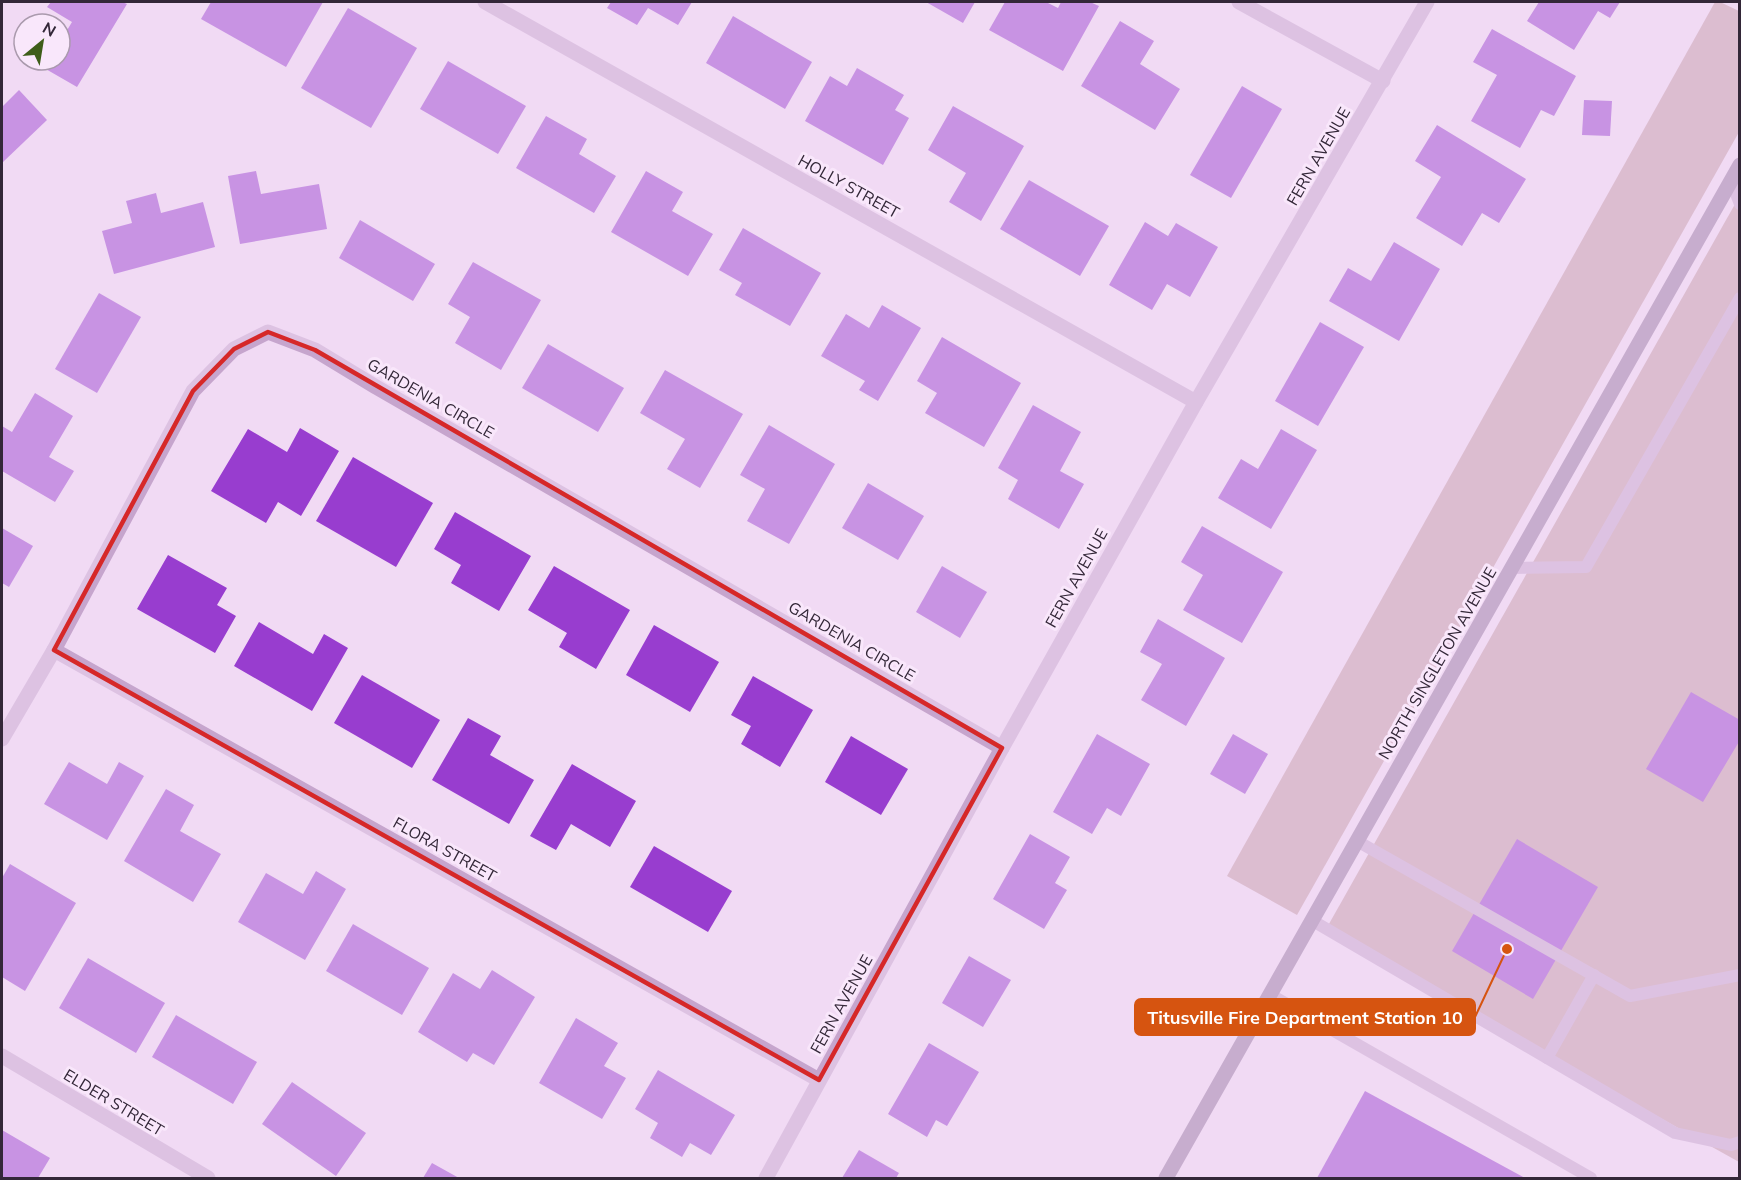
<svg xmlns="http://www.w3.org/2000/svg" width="1741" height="1180" font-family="Mulish,sans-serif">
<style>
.green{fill:#c499a5}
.building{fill:#983dcf}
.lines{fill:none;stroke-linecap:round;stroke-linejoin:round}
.lane{stroke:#c6a5cd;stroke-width:12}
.street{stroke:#c6a5cd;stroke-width:15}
.secondary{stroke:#9677a0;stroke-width:15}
.marked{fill:none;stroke:#d62828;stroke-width:4.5;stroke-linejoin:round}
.labels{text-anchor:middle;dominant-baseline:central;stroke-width:6;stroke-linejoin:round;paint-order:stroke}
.street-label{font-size:16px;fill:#332738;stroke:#f9e7fb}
.leader{fill:none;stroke:#d65410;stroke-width:2}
.callout-dot{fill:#d65410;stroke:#f9e7fb;stroke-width:2}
.callout{fill:#d65410;stroke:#d65410;stroke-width:2}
.callout-label{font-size:18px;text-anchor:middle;font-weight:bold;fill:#fff}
</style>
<rect width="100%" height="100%" fill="#f1daf4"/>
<g class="green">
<polygon points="1715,2 1720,2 1739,11 1739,132 1297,915 1227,876"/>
<polygon points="1739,197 1739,1162 1325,931"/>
</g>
<g class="building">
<polygon points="51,2 122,2 127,4 77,87 44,68 49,60 60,60 60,42 72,22 47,7"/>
<polygon points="211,2 323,2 286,67 201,19"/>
<polygon points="611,2 692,2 678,25 648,8 637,25 607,8"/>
<polygon points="926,2 975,2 963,23"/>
<polygon points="1005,2 1046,2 1058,8 1061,2 1090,2 1099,6 1063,71 989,30"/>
<polygon points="1539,2 1620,2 1610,18 1598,11 1574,50 1527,21"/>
<polygon points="348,8 417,48 371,128 301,88"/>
<polygon points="733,16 812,62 785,109 706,63"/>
<polygon points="1120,21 1154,41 1140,64 1180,89 1155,130 1081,86"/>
<polygon points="1492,29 1576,76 1554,116 1541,110 1520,148 1471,121 1497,75 1473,62"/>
<polygon points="448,61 526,106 498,154 420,109"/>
<polygon points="857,68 904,95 895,110 909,118 883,165 805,121 830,76 847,86"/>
<polygon points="1242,86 1282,109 1231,198 1190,175"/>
<polygon points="19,90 47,120 2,163 2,107"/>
<polygon points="1584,100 1612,101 1610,136 1582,135"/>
<polygon points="953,106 1024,146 981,221 949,202 966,173 928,150"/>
<polygon points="546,116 587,139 579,154 616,176 594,213 516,168"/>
<polygon points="1437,125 1526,179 1499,223 1482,213 1462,246 1416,218 1441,177 1415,161"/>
<polygon points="256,171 261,194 319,184 327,229 240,244 228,176"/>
<polygon points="646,171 683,192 672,211 713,234 688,276 611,232"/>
<polygon points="1029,180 1109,226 1080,276 1000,229"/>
<polygon points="156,193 161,213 203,202 215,247 114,274 102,231 132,223 126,201"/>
<polygon points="360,220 435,264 413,301 339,258"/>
<polygon points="1145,222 1168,236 1176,223 1218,247 1190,297 1167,284 1152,310 1109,285"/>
<polygon points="743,228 821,273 790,326 735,295 742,283 719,270"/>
<polygon points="1394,242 1440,269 1399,341 1329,301 1348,268 1371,281"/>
<polygon points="473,262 541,300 501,370 455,343 470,317 448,304"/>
<polygon points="99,293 141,317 97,393 55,369"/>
<polygon points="882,305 921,328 878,401 859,390 865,381 821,356 846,314 869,328"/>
<polygon points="1320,322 1364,347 1318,426 1275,401"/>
<polygon points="942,337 1021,383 984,447 925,413 937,393 917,381"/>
<polygon points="548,344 624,388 598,432 522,388"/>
<polygon points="665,370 743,414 700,488 667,469 685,439 640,413"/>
<polygon points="35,393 73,416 49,457 74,471 55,502 2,471 2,426 12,432"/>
<polygon points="1033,405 1081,432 1060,471 1084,484 1059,529 1008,499 1018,480 998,468"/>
<polygon points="769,425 835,464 789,544 747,521 765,489 740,475"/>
<polygon points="300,428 339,451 301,516 278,502 266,523 211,491 248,429 287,452"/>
<polygon points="1281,429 1317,450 1271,529 1218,498 1241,459 1258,469"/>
<polygon points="353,457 433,503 396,567 316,521"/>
<polygon points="868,483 924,516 898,560 842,528"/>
<polygon points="455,512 531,556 499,611 451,583 461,565 434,549"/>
<polygon points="1202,526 1283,572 1242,643 1183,610 1203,575 1181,562"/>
<polygon points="2,528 33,546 9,587 2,583"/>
<polygon points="168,555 227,588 217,605 236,616 215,653 137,609"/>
<polygon points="554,566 630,610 596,669 559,647 567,633 528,610"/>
<polygon points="942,566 987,592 960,638 916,612"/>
<polygon points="1158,619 1225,658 1186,726 1141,700 1162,664 1140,652"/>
<polygon points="259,622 313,654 324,634 348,648 312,711 234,666"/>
<polygon points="654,625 719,662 690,712 626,675"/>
<polygon points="362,675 440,720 412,768 334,723"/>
<polygon points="753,676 813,710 780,767 741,744 751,726 731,715"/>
<polygon points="1691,692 1740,720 1740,740 1703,802 1646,769"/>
<polygon points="468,718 501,736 490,755 534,780 509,824 432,780"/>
<polygon points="1097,734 1150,764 1121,816 1107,808 1092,834 1053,812"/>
<polygon points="1233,734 1268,754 1245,794 1210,774"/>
<polygon points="851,736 908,769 881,815 825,782"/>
<polygon points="69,762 107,784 119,762 144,776 107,840 44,804"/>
<polygon points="572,764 636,801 610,847 571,824 556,850 530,836"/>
<polygon points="166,789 194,805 180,831 221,854 193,902 124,861"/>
<polygon points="1030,834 1070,857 1055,883 1067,890 1044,929 993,899"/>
<polygon points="1517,839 1598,887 1533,999 1452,951"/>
<polygon points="654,846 732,891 708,932 630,887"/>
<polygon points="10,864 76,903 25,991 2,977 2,878"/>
<polygon points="316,871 346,889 305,960 238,922 266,873 303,894"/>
<polygon points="353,924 429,968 402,1015 326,971"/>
<polygon points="969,956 1011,980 983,1027 942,1003"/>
<polygon points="88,958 165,1003 136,1053 59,1008"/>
<polygon points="492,970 535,997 494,1065 473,1053 467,1062 418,1032 453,973 480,989"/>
<polygon points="176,1015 257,1062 233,1104 152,1057"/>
<polygon points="576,1018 618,1043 604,1066 626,1078 602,1119 539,1083"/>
<polygon points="929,1043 979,1072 947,1126 936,1120 927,1137 888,1114"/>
<polygon points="658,1070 735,1115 711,1155 690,1143 682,1157 650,1138 658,1123 635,1109"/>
<polygon points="292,1082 366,1133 336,1176 262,1124"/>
<polygon points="1365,1091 1525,1178 1317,1178"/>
<polygon points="2,1130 50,1158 38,1178 2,1178"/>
<polygon points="859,1150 899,1173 896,1178 842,1178"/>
<polygon points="432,1163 459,1178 423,1178"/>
</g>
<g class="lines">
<g class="lane">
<polyline points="1731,181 1740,204"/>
<polyline points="1512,568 1586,567 1740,298"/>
<polyline points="1357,841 1630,996 1740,975"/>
<polyline points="1313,921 1675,1133 1731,1145 1740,1142"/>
<polyline points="1271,995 1591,1178"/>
<polyline points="1547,1058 1594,975"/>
</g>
<g class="street">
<polyline points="485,2 1196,402"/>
<polyline points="1239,2 1383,81"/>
<polyline points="54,650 819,1080"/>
<polyline points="2,739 54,650 193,391 234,349 268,332 315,350 376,387 1002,748"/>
<polyline points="2,1056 208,1178"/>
<polyline points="766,1178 1002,748 1196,402 1427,2"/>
</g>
<polyline class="secondary" points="1166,1178 1740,165"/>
</g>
<path d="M0 0H1741V1180H0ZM268,332L315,350L1002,748L819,1080L54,650L193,391L234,349Z" fill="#f1daf4" fill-opacity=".55" fill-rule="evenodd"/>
<path class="marked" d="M268,332L315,350L1002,748L819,1080L54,650L193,391L234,349Z"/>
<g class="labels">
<g class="street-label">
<text transform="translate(1318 156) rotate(-60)">FERN AVENUE</text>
<text transform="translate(849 186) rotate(29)">HOLLY STREET</text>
<text transform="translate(431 398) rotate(30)">GARDENIA CIRCLE</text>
<text transform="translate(1076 578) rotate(-61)">FERN AVENUE</text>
<text transform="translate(852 641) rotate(30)">GARDENIA CIRCLE</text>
<text transform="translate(1437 663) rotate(-60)">NORTH SINGLETON AVENUE</text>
<text transform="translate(445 849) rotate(29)">FLORA STREET</text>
<text transform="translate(841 1004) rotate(-61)">FERN AVENUE</text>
<text transform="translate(114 1102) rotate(31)">ELDER STREET</text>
</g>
</g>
<path class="leader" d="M1507 949L1475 1017"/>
<circle class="callout-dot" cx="1507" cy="949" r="6"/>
<rect class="callout" x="1135" y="999" width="340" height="36" rx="6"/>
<g class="callout-label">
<text x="1305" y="1024">Titusville Fire Department Station 10</text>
</g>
<rect width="1741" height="1180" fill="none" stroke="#332738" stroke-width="6"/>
<g transform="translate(42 42) rotate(30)"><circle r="28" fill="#f9e7fb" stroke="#aa9aad" stroke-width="1.5"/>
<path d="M0-4.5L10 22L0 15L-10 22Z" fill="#3e5d19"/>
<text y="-9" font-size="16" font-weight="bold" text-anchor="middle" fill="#332738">N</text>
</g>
</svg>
